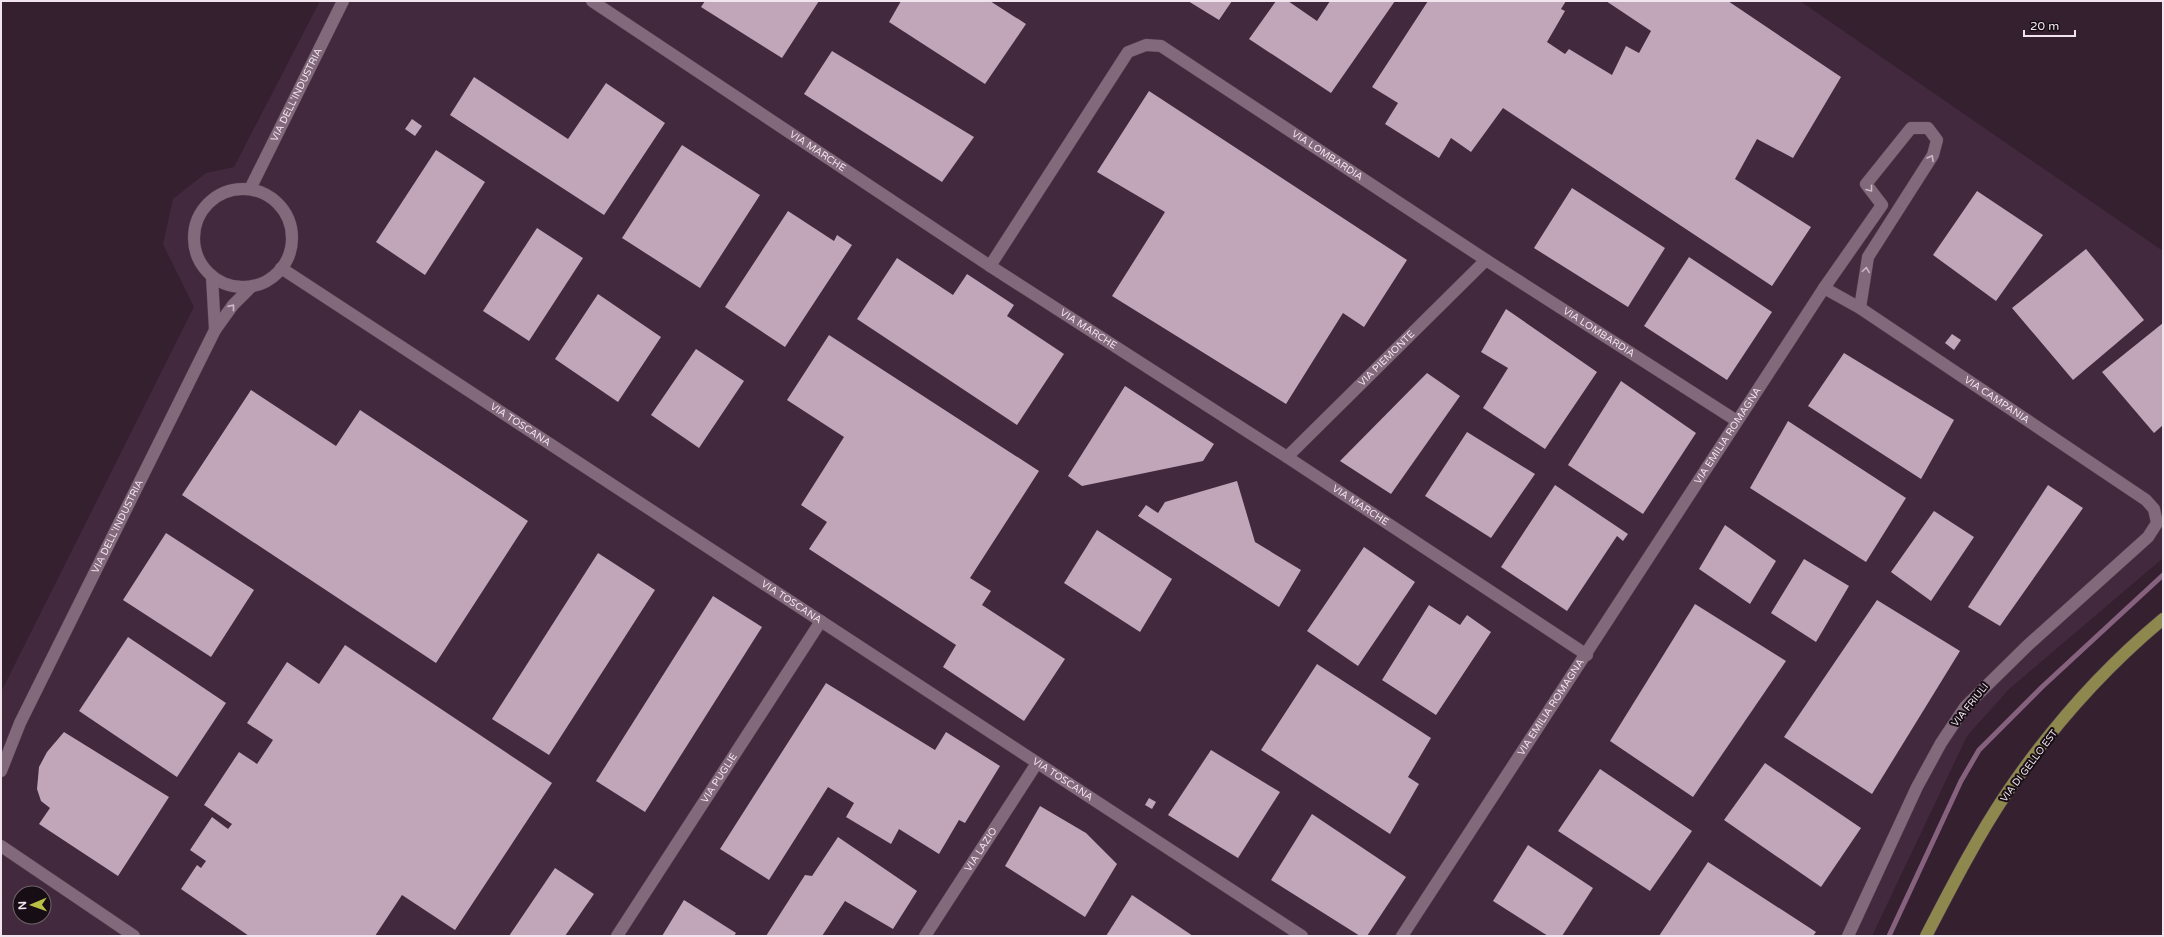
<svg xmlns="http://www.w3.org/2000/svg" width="2164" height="937" font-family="'Varela Round',sans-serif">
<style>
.built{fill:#43293d;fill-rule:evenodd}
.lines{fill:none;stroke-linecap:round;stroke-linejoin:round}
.stream{stroke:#87627f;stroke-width:5}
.building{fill:#c1a6ba}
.minor-casing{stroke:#4f3e4b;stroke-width:13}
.major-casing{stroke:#4f3e4b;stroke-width:13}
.minor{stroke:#82697c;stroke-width:12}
.major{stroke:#8f884e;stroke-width:12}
.oneway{stroke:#cbb9c6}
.labels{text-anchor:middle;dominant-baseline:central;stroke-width:4;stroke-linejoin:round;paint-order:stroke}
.street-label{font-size:10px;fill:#f2e4ee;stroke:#170e15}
</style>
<rect width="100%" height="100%" fill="#352030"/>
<path class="built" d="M320,1H1800L2163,251V558L2008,690L1967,736L1872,936H1V692L194,307L163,244L173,199L206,173L234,167ZM20,893H44V917H20Z"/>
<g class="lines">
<polyline class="stream" points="1889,936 1961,781 1979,750 2042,687 2163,575"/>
</g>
<g class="building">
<polygon points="705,1 819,1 782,58 701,7"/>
<polygon points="901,1 990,1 1026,24 985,84 889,22"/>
<polygon points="1188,1 1232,1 1219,20"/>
<polygon points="1276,1 1288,1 1317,21 1330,1 1395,1 1331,93 1249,39"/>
<polygon points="1428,1 1566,1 1561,9 1565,11 1547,42 1565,54 1569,49 1612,75 1626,46 1639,53 1651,31 1606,1 1728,1 1841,77 1793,158 1757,139 1735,179 1811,227 1772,286 1503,108 1471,152 1451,138 1439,158 1385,124 1398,103 1372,87"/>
<polygon points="832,51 974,137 942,182 804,94"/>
<polygon points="474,77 568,139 606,83 665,123 604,215 450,115"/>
<polygon points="1149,91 1407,260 1364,327 1343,313 1286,404 1112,296 1165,212 1097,172"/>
<polygon points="412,119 422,126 415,136 405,129"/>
<polygon points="682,145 760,195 700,288 622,238"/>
<polygon points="436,150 485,182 425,275 376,242"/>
<polygon points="1572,188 1665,248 1628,307 1534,248"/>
<polygon points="1977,191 2043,235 1996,301 1933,255"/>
<polygon points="788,211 834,241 837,235 852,245 785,347 725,307"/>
<polygon points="537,228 583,258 529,341 483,311"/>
<polygon points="2086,249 2144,320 2073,380 2012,308"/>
<polygon points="1689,257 1772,312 1727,380 1644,326"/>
<polygon points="897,258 953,295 967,274 1014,305 1007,316 1064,354 1017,425 857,319"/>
<polygon points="598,294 661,337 618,402 555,359"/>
<polygon points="1506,309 1597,372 1545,449 1483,408 1508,368 1481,352"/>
<polygon points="2163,323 2163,425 2154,433 2102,372"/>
<polygon points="1952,334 1961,340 1954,350 1945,343"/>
<polygon points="829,335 1039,471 970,578 991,591 982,605 1065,659 1024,721 943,667 956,645 809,549 827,522 801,505 844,437 787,400"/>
<polygon points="696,349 744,381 699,448 651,415"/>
<polygon points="1844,353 1954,420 1921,479 1808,406"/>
<polygon points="1427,373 1460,396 1391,494 1340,461"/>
<polygon points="1621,381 1696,433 1643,514 1568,465"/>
<polygon points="1125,386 1214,444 1203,461 1082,486 1068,476"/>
<polygon points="251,390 336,446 360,410 528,521 436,663 182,495"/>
<polygon points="1788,421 1906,498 1866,562 1750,488"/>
<polygon points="1467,432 1535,474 1491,538 1425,496"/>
<polygon points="1237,481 1255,542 1301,570 1279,607 1138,516 1146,505 1158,513 1165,502"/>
<polygon points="1555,485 1628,534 1623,541 1617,536 1567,611 1501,567"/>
<polygon points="2048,485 2083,508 2000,626 1968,607"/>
<polygon points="1934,511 1974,537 1931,601 1891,572"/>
<polygon points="1725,525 1776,561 1750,604 1699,569"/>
<polygon points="1097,530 1172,579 1140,632 1064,583"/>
<polygon points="166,533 254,590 211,657 123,600"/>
<polygon points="1364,547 1415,582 1358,666 1307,631"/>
<polygon points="598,553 655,590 549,755 492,719"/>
<polygon points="1804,559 1849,586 1816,642 1771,613"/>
<polygon points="713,596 762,627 645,812 596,781"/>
<polygon points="1877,600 1960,651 1872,794 1784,737"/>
<polygon points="1695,604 1786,661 1693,797 1610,741"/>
<polygon points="1429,605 1460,625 1467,615 1491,632 1436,715 1382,680"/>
<polygon points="128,637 226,703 177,777 79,711"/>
<polygon points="345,645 552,783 455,930 402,895 375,936 249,936 181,889 197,865 201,868 206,861 190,850 212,817 228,829 232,824 204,805 239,752 257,764 273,740 247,723 287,662 319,684"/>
<polygon points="1317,664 1431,738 1408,777 1419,784 1390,834 1261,750"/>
<polygon points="826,683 935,750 946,732 1000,766 965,823 959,820 939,854 899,829 891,844 846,817 854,803 828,787 769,880 720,849"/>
<polygon points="64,732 169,797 118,876 39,824 50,808 41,801 37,789 39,767 47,752"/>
<polygon points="1211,750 1280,792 1238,858 1168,815"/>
<polygon points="1765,763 1861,828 1821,887 1724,820"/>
<polygon points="1600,769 1692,831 1650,891 1558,831"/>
<polygon points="1149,798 1156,802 1152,809 1145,805"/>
<polygon points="1040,806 1086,833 1117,864 1085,917 1005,866"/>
<polygon points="1312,814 1406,877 1367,936 1360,936 1271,880"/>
<polygon points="838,837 917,891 893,929 845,901 822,936 766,936 805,875 812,876"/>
<polygon points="1528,845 1593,888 1562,936 1548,936 1493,901"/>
<polygon points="1708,862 1816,932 1813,936 1659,936"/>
<polygon points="555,868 594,894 565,936 509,936"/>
<polygon points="1132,895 1193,936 1106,936"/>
<polygon points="684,900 736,933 734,936 662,936"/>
</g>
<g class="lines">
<defs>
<g id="minor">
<path id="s1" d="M592,1L990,266L1287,457L1587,655"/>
<circle cx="243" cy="238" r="49"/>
<path id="s2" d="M250,189L343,1"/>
<path id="s3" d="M990,266L1128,52L1146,45L1161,46L1486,260L1737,421"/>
<path id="s4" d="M281,268L1302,936"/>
<polyline points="212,277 215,330"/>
<path id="s5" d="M1824,288L1860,308L2146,500L2154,509L2157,523L2148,537L2027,646L1965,707L1941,743L1917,787L1848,936"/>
<path id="s6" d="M1287,457L1486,260"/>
<path id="s7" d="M1,771L20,723L215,330L233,305L252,286"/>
<polyline points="1,846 134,936"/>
<path id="s8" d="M617,936L821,621"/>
<path id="s9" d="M925,936L1037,763"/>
<path id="s10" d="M1402,936L1824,288L1882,205L1866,184L1911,128H1928L1937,140L1933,155L1868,257L1860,308"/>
</g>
<path id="major" d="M1926,936C1951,888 1976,839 2006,794C2050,729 2103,669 2163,619"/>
</defs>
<use href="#minor" class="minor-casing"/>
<use href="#major" class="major-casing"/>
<use href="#minor" class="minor"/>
<use href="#major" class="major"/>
</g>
<defs><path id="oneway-chevron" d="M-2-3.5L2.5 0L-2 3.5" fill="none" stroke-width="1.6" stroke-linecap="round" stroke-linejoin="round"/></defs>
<g class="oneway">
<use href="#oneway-chevron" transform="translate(1931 158) rotate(-60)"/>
<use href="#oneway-chevron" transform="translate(1870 189) rotate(52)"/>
<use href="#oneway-chevron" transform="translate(1866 270) rotate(-82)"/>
<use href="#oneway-chevron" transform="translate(232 307) rotate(-51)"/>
</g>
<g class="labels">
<g class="street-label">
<text stroke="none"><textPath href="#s2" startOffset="105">VIA DELL'INDUSTRIA</textPath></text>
<text stroke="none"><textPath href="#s1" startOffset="271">VIA MARCHE</textPath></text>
<text stroke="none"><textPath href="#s3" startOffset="488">VIA LOMBARDIA</textPath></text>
<text stroke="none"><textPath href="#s1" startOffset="595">VIA MARCHE</textPath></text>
<text stroke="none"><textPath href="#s3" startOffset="812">VIA LOMBARDIA</textPath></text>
<text stroke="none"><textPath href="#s6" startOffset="140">VIA PIEMONTE</textPath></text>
<text stroke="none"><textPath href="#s5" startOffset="206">VIA CAMPANIA</textPath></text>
<text stroke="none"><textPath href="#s4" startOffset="286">VIA TOSCANA</textPath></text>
<text stroke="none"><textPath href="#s10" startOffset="597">VIA EMILIA ROMAGNA</textPath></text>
<text stroke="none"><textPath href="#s1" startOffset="919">VIA MARCHE</textPath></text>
<text stroke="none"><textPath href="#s7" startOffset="271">VIA DELL'INDUSTRIA</textPath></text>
<text stroke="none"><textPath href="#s4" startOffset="610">VIA TOSCANA</textPath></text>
<text transform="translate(1970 705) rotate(-51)">VIA FRIULI</text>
<text stroke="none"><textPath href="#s10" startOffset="273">VIA EMILIA ROMAGNA</textPath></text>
<text transform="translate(2029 766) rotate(-53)">VIA DI GELLO EST</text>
<text stroke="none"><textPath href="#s8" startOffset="188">VIA PUGLIE</textPath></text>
<text stroke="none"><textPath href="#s4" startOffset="934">VIA TOSCANA</textPath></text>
<text stroke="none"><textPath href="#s9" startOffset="103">VIA LAZIO</textPath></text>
</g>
</g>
<rect width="2164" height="937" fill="none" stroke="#f2e4ee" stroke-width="4"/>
<g transform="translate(32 905) rotate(268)"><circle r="19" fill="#170e15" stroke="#6f646c"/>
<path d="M0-3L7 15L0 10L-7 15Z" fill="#b9c046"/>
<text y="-6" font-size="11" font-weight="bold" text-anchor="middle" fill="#f2e4ee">N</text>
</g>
<path d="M2024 30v6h51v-6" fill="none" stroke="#f2e4ee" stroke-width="2"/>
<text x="2030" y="30" font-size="12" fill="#f2e4ee" stroke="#170e15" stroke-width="3" paint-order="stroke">20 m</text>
</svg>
